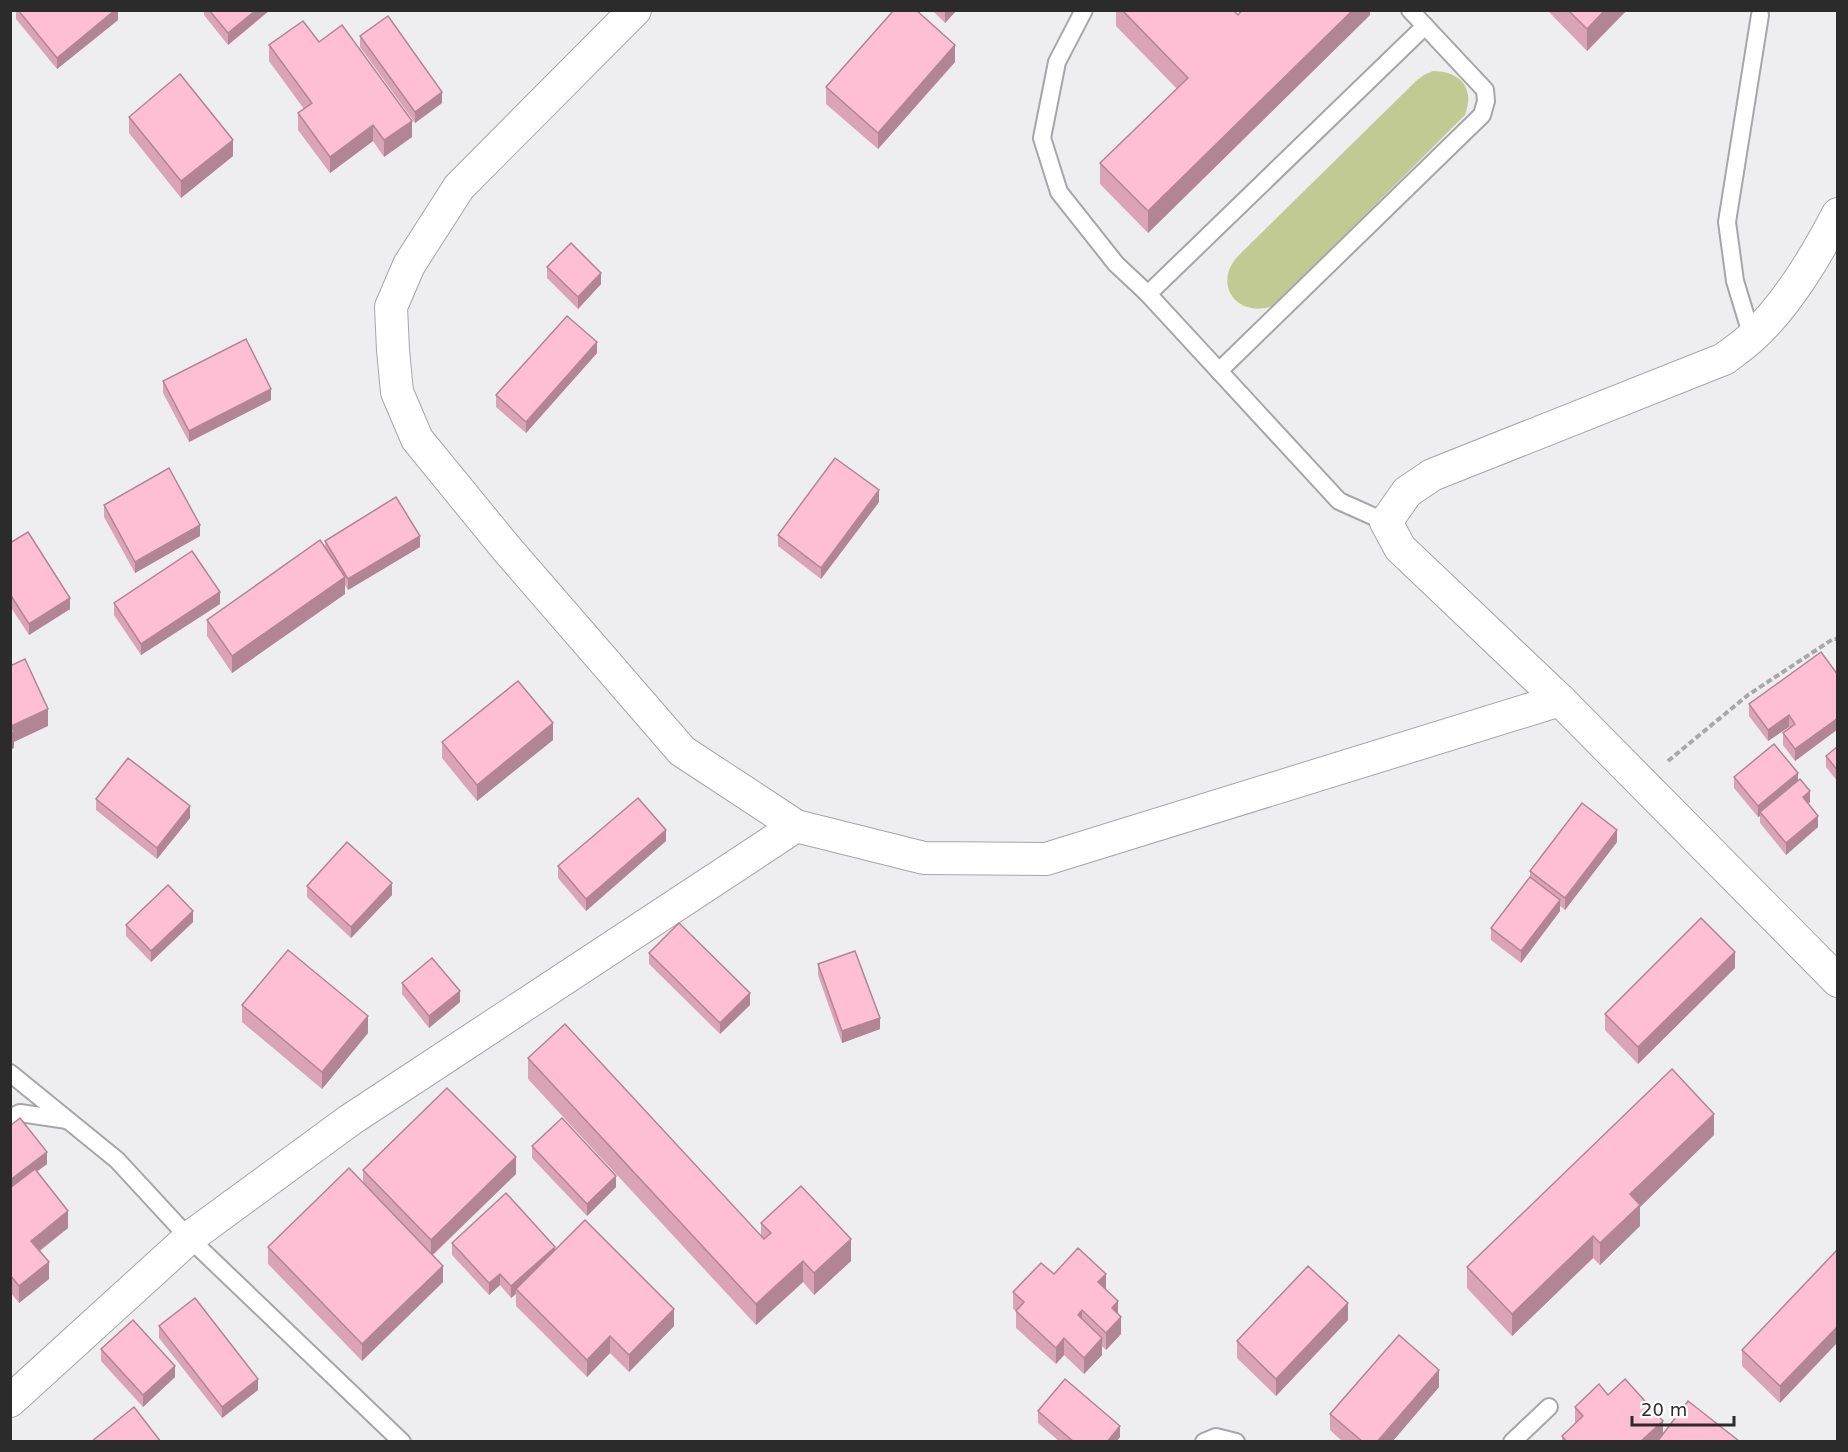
<svg xmlns="http://www.w3.org/2000/svg" width="1848" height="1452" font-family="'DejaVu Sans',sans-serif">
<style>
.green{fill:#c2ca93}
.lines{fill:none;stroke-linecap:round;stroke-linejoin:round}
.service-casing{stroke:#a6a6a9;stroke-width:20}
.minor-casing{stroke:#a6a6a9;stroke-width:34}
.path{stroke:#a8a8aa;stroke-width:4;stroke-dasharray:6 3;stroke-linecap:butt}
.service{stroke:#fff;stroke-width:16}
.minor{stroke:#fff;stroke-width:32}
.wall{fill:#daa3b6}
.shaded-wall{fill:#b28594}
.building{fill:#febed4;stroke:#b28594;stroke-width:1.5}
</style>
<rect width="100%" height="100%" fill="#eeeef1"/>
<path class="green" d="M1433,71C1461,71 1475,89 1465,115L1275,305C1239,320 1212,286 1237,257L1416,81L1424,75Z"/>
<g class="lines">
<defs>
<g id="service">
<polyline points="1084,10 1057,62 1042,138 1059,192 1116,264 1148,294 1339,501 1386,522"/>
<polyline points="1148,294 1425,26"/>
<polyline points="1752,337 1735,281 1727,222 1760,15"/>
<polyline points="1219,371 1482,115 1486,101 1485,90 1410,10"/>
<polyline points="10,1073 117,1160 189,1238 402,1442"/>
<polyline points="10,1118 20,1113 67,1120"/>
<polyline points="1204,1442 1216,1437 1236,1442"/>
<polyline points="1512,1442 1549,1407"/>
</g>
<g id="minor">
<polyline points="635,10 459,187 409,265 391,307 393,350 397,392 417,439 506,548 682,751 796,826 924,858 1046,859 1560,700"/>
<path d="M1838,214C1816,256 1788,304 1753,336C1744,345 1733,352 1724,359L1432,475L1407,492L1386,522L1400,548L1560,700L1838,981"/>
<polyline points="10,1401 189,1238 350,1120 796,826"/>
</g>
</defs>
<use href="#service" class="service-casing"/>
<use href="#minor" class="minor-casing"/>
<polyline class="path" points="1668,761 1748,695 1833,639 1838,639"/>
<use href="#service" class="service"/>
<use href="#minor" class="minor"/>
</g>
<g class="wall">
<polygon points="16,10 118,10 118,20 57,69 16,19"/>
<polygon points="204,10 270,10 228,45 204,15"/>
<polygon points="932,10 957,10 945,23"/>
<polygon points="1116,10 1233,10 1238,15 1370,10 1370,15 1148,233 1100,184 1100,163 1177,89 1116,26"/>
<polygon points="1547,10 1627,10 1587,51"/>
<polygon points="360,36 442,103 415,123 360,47"/>
<polygon points="319,42 412,137 384,157 373,141 330,173 298,130 298,113 304,109 269,61 269,45"/>
<polygon points="955,62 878,149 826,104 826,87"/>
<polygon points="129,117 233,156 181,198 129,133"/>
<polygon points="547,267 601,284 578,309 547,278"/>
<polygon points="597,353 526,433 496,407 496,395"/>
<polygon points="163,381 271,400 189,442 163,393"/>
<polygon points="879,502 821,579 778,546 778,535"/>
<polygon points="104,505 200,536 135,573 104,517"/>
<polygon points="325,541 420,547 348,590 345,585 345,594 232,673 207,636 207,620 325,548"/>
<polygon points="10,543 70,609 29,635 10,606"/>
<polygon points="114,603 220,604 141,655 114,615"/>
<polygon points="1838,675 1838,729 1795,761 1783,745 1783,733 1790,728 1789,727 1768,741 1749,716 1749,704"/>
<polygon points="553,740 477,801 442,758 442,742"/>
<polygon points="1838,746 1838,782 1826,767 1826,756"/>
<polygon points="1734,777 1798,780 1810,802 1808,804 1818,827 1786,855 1760,823 1760,816 1758,817 1734,788"/>
<polygon points="96,799 190,818 157,859 96,810"/>
<polygon points="1838,834 1838,848 1836,846 1836,835"/>
<polygon points="666,841 586,911 558,878 558,866"/>
<polygon points="1617,842 1565,910 1560,906 1560,911 1521,963 1491,940 1491,928 1530,877 1530,871"/>
<polygon points="307,886 392,895 351,938 307,897"/>
<polygon points="193,922 151,962 126,936 126,925"/>
<polygon points="649,953 750,1005 720,1034 649,964"/>
<polygon points="818,964 880,1029 842,1043 818,975"/>
<polygon points="1735,968 1638,1064 1605,1030 1605,1014"/>
<polygon points="402,983 460,1002 429,1028 402,994"/>
<polygon points="242,1005 368,1033 322,1089 242,1022"/>
<polygon points="528,1058 761,1236 761,1223 851,1261 814,1295 803,1282 756,1325 528,1079"/>
<polygon points="10,1126 47,1164 37,1171 68,1228 40,1251 49,1279 19,1303 10,1292"/>
<polygon points="1714,1135 1640,1207 1640,1226 1600,1265 1593,1258 1512,1336 1467,1288 1467,1267"/>
<polygon points="532,1146 616,1187 587,1216 532,1158"/>
<polygon points="363,1170 516,1174 433,1255 443,1282 362,1361 268,1264 268,1247 363,1183"/>
<polygon points="452,1243 555,1250 674,1326 629,1372 610,1353 587,1377 516,1306 516,1294 511,1298 500,1285 489,1295 452,1255"/>
<polygon points="1838,1249 1780,1403 1742,1366 1742,1350"/>
<polygon points="1106,1290 1118,1314 1121,1334 1106,1350 1102,1346 1102,1355 1084,1374 1064,1355 1056,1364 1016,1328 1016,1311 1013,1309 1013,1292"/>
<polygon points="1348,1320 1276,1396 1237,1358 1237,1341"/>
<polygon points="159,1326 258,1390 222,1418 159,1338"/>
<polygon points="101,1349 175,1377 143,1407 101,1361"/>
<polygon points="1439,1387 1392,1442 1343,1442 1330,1430 1330,1414"/>
<polygon points="1608,1395 1663,1434 1739,1441 1562,1442 1562,1436 1575,1424 1575,1407"/>
<polygon points="1038,1411 1120,1437 1116,1442 1060,1442 1038,1423"/>
</g>
<g class="shaded-wall">
<polygon points="115,10 118,10 118,20 57,69 57,58"/>
<polygon points="256,10 270,10 228,45 228,33"/>
<polygon points="945,10 957,10 945,23"/>
<polygon points="1353,10 1370,10 1370,15 1148,233 1148,211"/>
<polygon points="1605,10 1627,10 1587,51 1587,29"/>
<polygon points="955,45 955,62 878,149 878,133"/>
<polygon points="442,92 442,103 415,123 415,112"/>
<polygon points="412,121 412,137 384,157 384,140"/>
<polygon points="373,125 373,141 330,173 330,157"/>
<polygon points="233,140 233,156 181,198 181,181"/>
<polygon points="601,273 601,284 578,309 578,297"/>
<polygon points="597,342 597,353 526,433 526,422"/>
<polygon points="271,389 271,400 189,442 189,431"/>
<polygon points="879,490 879,502 821,579 821,568"/>
<polygon points="200,525 200,536 135,573 135,562"/>
<polygon points="420,536 420,547 348,590 348,579"/>
<polygon points="345,577 345,594 232,673 232,656"/>
<polygon points="220,592 220,604 141,655 141,644"/>
<polygon points="70,598 70,609 29,635 29,624"/>
<polygon points="48,709 48,726 14,742 14,748 10,750 11,726"/>
<polygon points="1789,715 1789,727 1768,741 1768,730"/>
<polygon points="1838,718 1838,729 1795,761 1795,749"/>
<polygon points="553,723 553,740 477,801 477,785"/>
<polygon points="1798,773 1798,784 1760,812 1760,816 1758,817 1758,806"/>
<polygon points="1810,791 1810,802 1803,808 1803,797"/>
<polygon points="190,806 190,818 157,859 157,848"/>
<polygon points="1818,816 1818,827 1786,855 1786,843"/>
<polygon points="666,830 666,841 586,911 586,899"/>
<polygon points="1617,830 1617,842 1565,910 1565,898"/>
<polygon points="392,883 392,895 351,938 351,927"/>
<polygon points="1560,900 1560,911 1521,963 1521,951"/>
<polygon points="193,911 193,922 151,962 151,951"/>
<polygon points="1735,952 1735,968 1638,1064 1638,1047"/>
<polygon points="460,991 460,1002 429,1028 429,1016"/>
<polygon points="750,993 750,1005 720,1034 720,1023"/>
<polygon points="368,1016 368,1033 322,1089 322,1072"/>
<polygon points="880,1018 880,1029 842,1043 842,1031"/>
<polygon points="1714,1114 1714,1135 1640,1207 1640,1226 1600,1265 1600,1243 1630,1194"/>
<polygon points="47,1152 47,1164 10,1192 10,1180"/>
<polygon points="516,1157 516,1174 431,1256 431,1240"/>
<polygon points="616,1176 616,1187 587,1216 587,1204"/>
<polygon points="68,1211 68,1228 31,1257 31,1241"/>
<polygon points="1593,1236 1593,1258 1512,1336 1512,1314"/>
<polygon points="851,1239 851,1261 814,1295 814,1273"/>
<polygon points="555,1247 555,1258 516,1289 516,1294 511,1298 511,1286"/>
<polygon points="803,1261 803,1282 756,1325 756,1304"/>
<polygon points="49,1262 49,1279 19,1303 19,1286"/>
<polygon points="443,1266 443,1282 362,1361 362,1344"/>
<polygon points="500,1274 500,1285 489,1295 489,1283"/>
<polygon points="1106,1274 1106,1291 1098,1282"/>
<polygon points="1118,1301 1118,1318 1112,1308"/>
<polygon points="1348,1303 1348,1320 1276,1396 1276,1379"/>
<polygon points="674,1309 674,1326 629,1372 629,1355"/>
<polygon points="1082,1310 1082,1326 1078,1315"/>
<polygon points="1121,1317 1121,1334 1106,1350 1106,1333"/>
<polygon points="1838,1326 1838,1342 1780,1403 1780,1386"/>
<polygon points="610,1336 610,1353 587,1377 587,1360"/>
<polygon points="1064,1338 1064,1355 1056,1364 1056,1348"/>
<polygon points="1102,1338 1102,1355 1084,1374 1084,1358"/>
<polygon points="175,1366 175,1377 143,1407 143,1395"/>
<polygon points="1439,1370 1439,1387 1392,1442 1377,1442"/>
<polygon points="258,1379 258,1390 222,1418 222,1407"/>
<polygon points="1663,1421 1663,1437 1658,1442 1640,1442"/>
<polygon points="1120,1426 1120,1437 1116,1442 1107,1442"/>
</g>
<g class="building">
<polygon points="18,10 115,10 57,58"/>
<polygon points="209,10 256,10 228,33"/>
<polygon points="894,10 916,10 955,45 878,133 826,87"/>
<polygon points="1122,10 1233,10 1238,15 1242,10 1353,10 1148,211 1100,163 1188,78"/>
<polygon points="1568,10 1605,10 1587,29"/>
<polygon points="388,16 442,92 415,112 360,36"/>
<polygon points="303,21 319,42 342,25 412,121 384,140 373,125 330,157 298,113 312,103 269,45"/>
<polygon points="180,74 233,140 181,181 129,117"/>
<polygon points="571,243 601,273 578,297 547,267"/>
<polygon points="567,316 597,342 526,422 496,395"/>
<polygon points="246,339 271,389 189,431 163,381"/>
<polygon points="835,458 879,490 821,568 778,535"/>
<polygon points="169,468 200,525 135,562 104,505"/>
<polygon points="396,497 420,536 348,579 325,541"/>
<polygon points="28,532 70,598 29,624 10,594 10,543"/>
<polygon points="320,540 345,577 232,656 207,620"/>
<polygon points="192,551 220,592 141,644 114,603"/>
<polygon points="1821,652 1838,675 1838,718 1795,749 1783,733 1795,724 1789,715 1768,730 1749,704"/>
<polygon points="25,659 48,709 11,726 14,732 10,733 10,666"/>
<polygon points="518,681 553,723 477,785 442,742"/>
<polygon points="1774,744 1798,773 1758,806 1734,777"/>
<polygon points="1838,746 1838,771 1826,756"/>
<polygon points="128,758 190,806 157,848 96,799"/>
<polygon points="1800,779 1810,791 1803,797 1818,816 1786,843 1760,812"/>
<polygon points="638,798 666,830 586,899 558,866"/>
<polygon points="1582,803 1617,830 1565,898 1530,871"/>
<polygon points="347,842 392,883 351,927 307,886"/>
<polygon points="1530,877 1560,900 1521,951 1491,928"/>
<polygon points="168,885 193,911 151,951 126,925"/>
<polygon points="1701,918 1735,952 1638,1047 1605,1014"/>
<polygon points="679,923 750,993 720,1023 649,953"/>
<polygon points="288,950 368,1016 322,1072 242,1005"/>
<polygon points="855,951 880,1018 842,1031 818,964"/>
<polygon points="432,958 460,991 429,1016 402,983"/>
<polygon points="565,1024 764,1239 771,1233 761,1223 801,1186 851,1239 814,1273 803,1261 756,1304 528,1058"/>
<polygon points="1672,1069 1714,1114 1630,1194 1640,1205 1600,1243 1593,1236 1512,1314 1467,1267"/>
<polygon points="447,1088 516,1157 431,1240 363,1170"/>
<polygon points="20,1118 47,1152 10,1180 10,1126"/>
<polygon points="562,1118 616,1176 587,1204 532,1146"/>
<polygon points="349,1168 443,1266 362,1344 268,1247"/>
<polygon points="35,1169 68,1211 31,1241 49,1262 19,1286 10,1275 10,1188"/>
<polygon points="506,1193 555,1247 511,1286 500,1274 489,1283 452,1243"/>
<polygon points="585,1220 674,1309 629,1355 610,1336 587,1360 516,1289"/>
<polygon points="1078,1248 1106,1274 1098,1282 1118,1301 1112,1308 1121,1317 1106,1333 1082,1310 1078,1315 1102,1338 1084,1358 1064,1338 1056,1348 1016,1311 1024,1302 1013,1292 1041,1263 1054,1274"/>
<polygon points="1838,1249 1838,1326 1780,1386 1742,1350"/>
<polygon points="1308,1266 1348,1303 1276,1379 1237,1341"/>
<polygon points="195,1298 258,1379 222,1407 159,1326"/>
<polygon points="133,1320 175,1366 143,1395 101,1349"/>
<polygon points="1399,1335 1439,1370 1377,1442 1363,1442 1330,1414"/>
<polygon points="1065,1379 1120,1426 1107,1442 1074,1442 1038,1411"/>
<polygon points="1625,1379 1663,1421 1640,1442 1567,1442 1562,1436 1583,1416 1575,1407 1599,1384 1608,1395"/>
<polygon points="1688,1401 1739,1441 1657,1442"/>
<polygon points="134,1407 161,1442 91,1442"/>
</g>
<rect width="1848" height="1452" fill="none" stroke="#2b2b2c" stroke-width="24"/>
<path d="M1632 1416v9h102v-9" fill="none" stroke="#2b2b2c" stroke-width="3"/>
<text x="1641" y="1416" font-size="18" fill="#2b2b2c" stroke="#ffffff" stroke-width="4.5" paint-order="stroke">20 m</text>
</svg>
